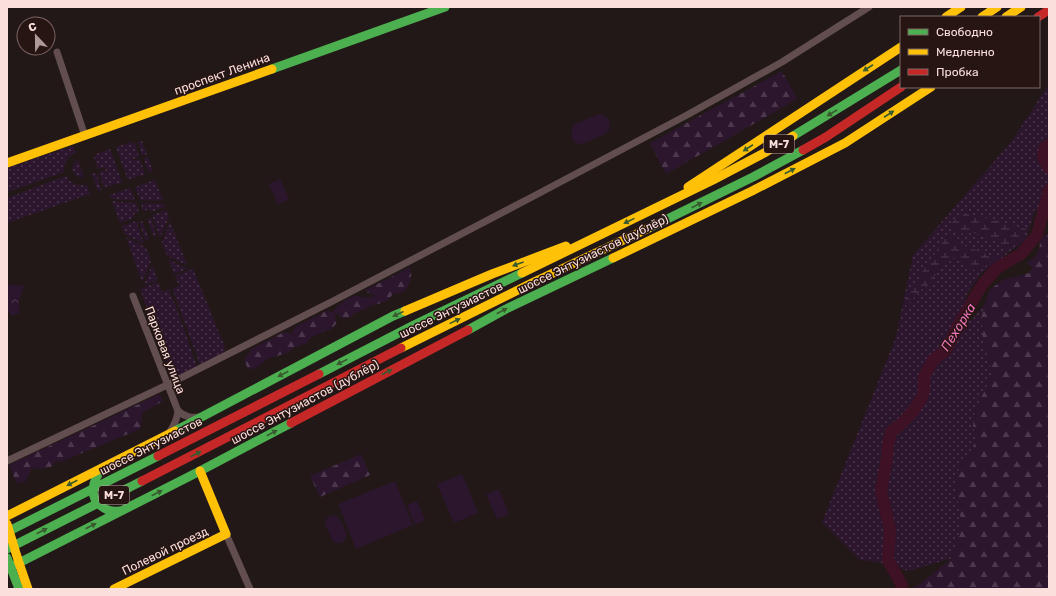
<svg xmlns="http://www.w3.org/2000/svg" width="1056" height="596" font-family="Rubik,sans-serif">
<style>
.grass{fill:url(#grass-dots)}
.forest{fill:url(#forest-firs)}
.wetland{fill:url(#wetland-marsh)}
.park{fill:url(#park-crowns)}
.pitch{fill:#2c162e}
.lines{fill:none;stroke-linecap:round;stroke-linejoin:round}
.river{stroke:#3f1124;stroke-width:12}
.street{stroke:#624e4e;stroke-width:7}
.fast{stroke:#4caf50;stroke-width:9}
.slow{stroke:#ffc107;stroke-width:9}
.jam{stroke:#c62828;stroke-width:9}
.oneway{fill:#385a2e}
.labels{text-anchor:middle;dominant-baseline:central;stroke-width:3;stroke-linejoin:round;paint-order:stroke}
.shield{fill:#271513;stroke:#bba2a0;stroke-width:1}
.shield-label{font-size:11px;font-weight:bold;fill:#fbdfdc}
.street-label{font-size:12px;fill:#fbdfdc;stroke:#271513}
.water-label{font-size:13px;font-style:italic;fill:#f175bd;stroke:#271513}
</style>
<defs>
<pattern id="grass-dots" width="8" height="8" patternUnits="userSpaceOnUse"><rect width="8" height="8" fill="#2c162e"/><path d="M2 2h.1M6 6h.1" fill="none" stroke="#4c374c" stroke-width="1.8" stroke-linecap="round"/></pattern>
<pattern id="forest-firs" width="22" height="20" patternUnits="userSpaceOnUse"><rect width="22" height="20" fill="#2c162e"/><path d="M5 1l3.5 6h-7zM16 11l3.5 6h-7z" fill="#4c374c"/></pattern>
<pattern id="wetland-marsh" width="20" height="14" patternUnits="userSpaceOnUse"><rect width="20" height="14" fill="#2c162e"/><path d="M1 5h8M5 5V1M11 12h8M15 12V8" fill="none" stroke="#4c374c"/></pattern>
<pattern id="park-crowns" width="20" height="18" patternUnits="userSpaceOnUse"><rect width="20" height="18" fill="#2c162e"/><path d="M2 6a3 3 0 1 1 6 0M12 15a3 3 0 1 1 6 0" fill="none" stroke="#4c374c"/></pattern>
</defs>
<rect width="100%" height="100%" fill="#221818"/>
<g class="grass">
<polygon points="1049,84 1049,218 1035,209 1026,240 1013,249 1000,260 981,273 967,294 961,318 971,321 987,301 982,315 989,361 992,375 975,411 973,426 976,439 970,454 959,468 956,486 962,528 952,558 909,571 878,562 860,560 822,522 896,337 913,255 1012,141"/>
<polygon points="142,141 147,154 142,156 138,142"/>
<polygon points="131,142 135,144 139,157 133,159 133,161 140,159 145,174 128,180 116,147"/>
<path d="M73,146L76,152C67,158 64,161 64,172L7,192V168Z"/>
<polygon points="110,149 122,182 104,188 99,172 106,170 105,167 98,169 94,158 96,154"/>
<polygon points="148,157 153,171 148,172 144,158"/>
<path d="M78,160L84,177C72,178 68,167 78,160Z"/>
<polygon points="96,173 102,190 98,191 92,174"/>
<path d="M66,176C72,185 77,186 87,185L90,194L7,223V198Z"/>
<polygon points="155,180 163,201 140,200 135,187"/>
<polygon points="130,188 135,200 111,199 110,195"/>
<polygon points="112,201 136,203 139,212 134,214 134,218 120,223"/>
<polygon points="141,203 164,204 165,207 151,212 149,209 143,211"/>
<polygon points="166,210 169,217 160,238 152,215"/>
<polygon points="151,218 157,236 154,237 147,219"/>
<polygon points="136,221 144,244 124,234 122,226"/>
<polygon points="142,221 149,239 145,240 139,222"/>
<polygon points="170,221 187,265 167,256 162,242"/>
<polygon points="126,237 146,248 151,261 142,282"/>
<polygon points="168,259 188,269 174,274"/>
<polygon points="152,265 158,280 144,285"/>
<polygon points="193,269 225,347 224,351 222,354 200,365 172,288 179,286 175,276"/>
<polygon points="158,282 162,292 169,289 185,331 197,367 178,376 174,376 171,373 140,289"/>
</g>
<g class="forest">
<polygon points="782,71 797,99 666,174 650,143"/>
<path d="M1049,232V589H914L952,558L962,528L956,486L959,468L970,454L976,439L973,426L975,411L992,375L989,361L984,346L982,332V315L989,290L1003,280L1029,273L1033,268L1027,263C1037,255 1039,255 1040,241Z"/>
<path d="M410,267C413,278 410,283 404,292L393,294L388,300L378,304L370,306L355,313L351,317L342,319L338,314L334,316L337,323L331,329L311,337L307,343L295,347L287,353L267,359L259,366L252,369H248L244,360L249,354L251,349L284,332L291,334L295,327L326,311L333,312C337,306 349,296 356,296C365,297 367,299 375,296L367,292L366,290Z"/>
<polygon points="160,394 163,401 142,413 140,429 63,461 55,462 51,467 41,469 29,468 31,471 26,481 17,484 9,465"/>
<polygon points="361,454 370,475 320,497 310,476"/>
</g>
<g class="wetland">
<polygon points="967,213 1026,229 1023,240 1008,249 1000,243 972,232 964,234 953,232 948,227 954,220"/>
<polygon points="946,237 957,238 965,246 996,258 978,272 954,258 938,271 930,283 920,291 906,307 906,300 919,277"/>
</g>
<polygon class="park" points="7,285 24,285 19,301 19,313 11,316 7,306"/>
<g class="pitch">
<path d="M599,114C604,115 607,116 609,121C614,132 601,136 593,139C590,141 585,143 581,144C571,144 569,132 574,125Z"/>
<polygon points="280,179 289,199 278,204 269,184"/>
<polygon points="462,474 478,513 454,523 437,484"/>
<polygon points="395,481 413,525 356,549 338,504"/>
<polygon points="499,489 509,514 497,519 486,494"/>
<polygon points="417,501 425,520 415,525 407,505"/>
<path d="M333,515C341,517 344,527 347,535L344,541C340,544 337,544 333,541L325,524C325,519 328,517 333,515Z"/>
</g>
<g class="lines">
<g class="river">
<polyline points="1049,145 1045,147 1043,158 1049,168"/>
<polyline points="901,589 902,585 888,560 890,529 881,491 887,458 888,445 891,432 901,424 914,410 921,399 924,391 924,377 933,360 946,350 958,326 976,295 983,284 997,268 1021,254 1037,235 1049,190"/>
</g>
<g class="street">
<polyline points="57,52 85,136"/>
<path d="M133,296L178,411C185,417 191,418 200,417"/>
<path d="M169,433C174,426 177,420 178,411"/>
<polyline points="7,461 167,385 333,301 532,197 687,115 782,62 869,7"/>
<polyline points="226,534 250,589"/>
</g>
<g class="fast">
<polyline points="272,69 445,7"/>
<polyline points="793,136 901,70"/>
<polyline points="649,228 753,177 803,150"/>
<polyline points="468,330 506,309 613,258"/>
<polyline points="319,374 414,325 522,273"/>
<polyline points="175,431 393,316 405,311"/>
<path d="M102,469C93,480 88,496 101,506C106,510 112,512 119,511"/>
<polyline points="7,532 158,456"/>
<polyline points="7,549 142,481"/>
<polyline points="7,558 11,568"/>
<polyline points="11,568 19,589"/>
<polyline points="7,569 200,471 291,423"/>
</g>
<g class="slow">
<polyline points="946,17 961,7"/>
<polyline points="982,17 997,7"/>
<polyline points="1006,17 1021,7"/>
<polyline points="7,163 272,69"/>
<polyline points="688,187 901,47"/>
<polyline points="613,258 752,191 845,143 931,87"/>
<polyline points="522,273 713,180 766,152 793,136"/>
<polyline points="405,311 492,274 566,246"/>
<polyline points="401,348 532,283 649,228"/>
<polyline points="7,516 175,431"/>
<polyline points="7,524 19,563"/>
<polyline points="19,563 28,589"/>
<polyline points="114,589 226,534 200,471"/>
</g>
<g class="jam">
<polyline points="1038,17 1049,10"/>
<polyline points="803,150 826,137 901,87"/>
<polyline points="291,423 468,330"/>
<polyline points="158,456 319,374"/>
<polyline points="142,481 401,348"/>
</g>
</g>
<defs><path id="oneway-solid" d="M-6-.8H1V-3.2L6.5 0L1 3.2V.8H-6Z"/></defs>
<g class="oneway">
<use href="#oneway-solid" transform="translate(868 68) rotate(147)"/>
<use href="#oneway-solid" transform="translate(832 113) rotate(149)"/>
<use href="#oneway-solid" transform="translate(889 114) rotate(-33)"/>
<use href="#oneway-solid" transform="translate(748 148) rotate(147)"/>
<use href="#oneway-solid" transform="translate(790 171) rotate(-27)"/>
<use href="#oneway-solid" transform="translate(697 205) rotate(-27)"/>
<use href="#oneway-solid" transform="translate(629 221) rotate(154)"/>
<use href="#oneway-solid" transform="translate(518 264) rotate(160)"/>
<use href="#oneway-solid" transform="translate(502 311) rotate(-28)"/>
<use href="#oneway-solid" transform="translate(398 314) rotate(156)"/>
<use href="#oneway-solid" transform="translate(455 321) rotate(-26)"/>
<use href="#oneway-solid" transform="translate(342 362) rotate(153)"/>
<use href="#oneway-solid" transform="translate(387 372) rotate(-28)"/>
<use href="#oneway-solid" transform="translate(283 374) rotate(152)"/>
<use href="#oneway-solid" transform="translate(272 433) rotate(-28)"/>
<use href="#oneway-solid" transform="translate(196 454) rotate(-27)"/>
<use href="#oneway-solid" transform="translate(72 483) rotate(153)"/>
<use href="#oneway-solid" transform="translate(157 493) rotate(-27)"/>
<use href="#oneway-solid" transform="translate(91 526) rotate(-27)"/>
<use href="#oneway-solid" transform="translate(42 531) rotate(-27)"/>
</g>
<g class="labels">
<g class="shield">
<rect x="764" y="135" width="30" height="18" rx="3"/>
<rect x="99" y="486" width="30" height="18" rx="3"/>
</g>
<g class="shield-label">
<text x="779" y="144">М-7</text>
<text x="114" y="495">М-7</text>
</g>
<g class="street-label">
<text transform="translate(222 74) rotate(-20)">проспект Ленина</text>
<text transform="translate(593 254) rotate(-26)">шоссе Энтузиастов (дублёр)</text>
<text transform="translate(451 310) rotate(-26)">шоссе Энтузиастов</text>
<text transform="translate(165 350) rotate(69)">Парковая улица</text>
<text transform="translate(305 402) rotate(-28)">шоссе Энтузиастов (дублёр)</text>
<text transform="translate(151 446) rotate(-27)">шоссе Энтузиастов</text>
<text transform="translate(165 551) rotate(-26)">Полевой проезд</text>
</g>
<g class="water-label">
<text transform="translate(958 327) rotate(-58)">Пехорка</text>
</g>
</g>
<rect width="1056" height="596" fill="none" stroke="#fbdfdc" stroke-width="16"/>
<rect x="900" y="16" width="140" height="72" fill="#271513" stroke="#7c6663"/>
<rect x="908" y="29" width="20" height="6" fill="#4caf50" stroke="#7c6663"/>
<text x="936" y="36" font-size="12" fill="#fbdfdc">Свободно</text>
<rect x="908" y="49" width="20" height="6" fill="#ffc107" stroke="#7c6663"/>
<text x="936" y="56" font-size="12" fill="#fbdfdc">Медленно</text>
<rect x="908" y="69" width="20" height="6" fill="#c62828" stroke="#7c6663"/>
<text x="936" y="76" font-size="12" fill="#fbdfdc">Пробка</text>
<g transform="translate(36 36) rotate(338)"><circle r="19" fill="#271513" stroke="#7c6663"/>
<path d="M0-3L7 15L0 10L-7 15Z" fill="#af9997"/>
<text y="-6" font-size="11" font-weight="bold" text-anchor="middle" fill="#fbdfdc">С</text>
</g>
</svg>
